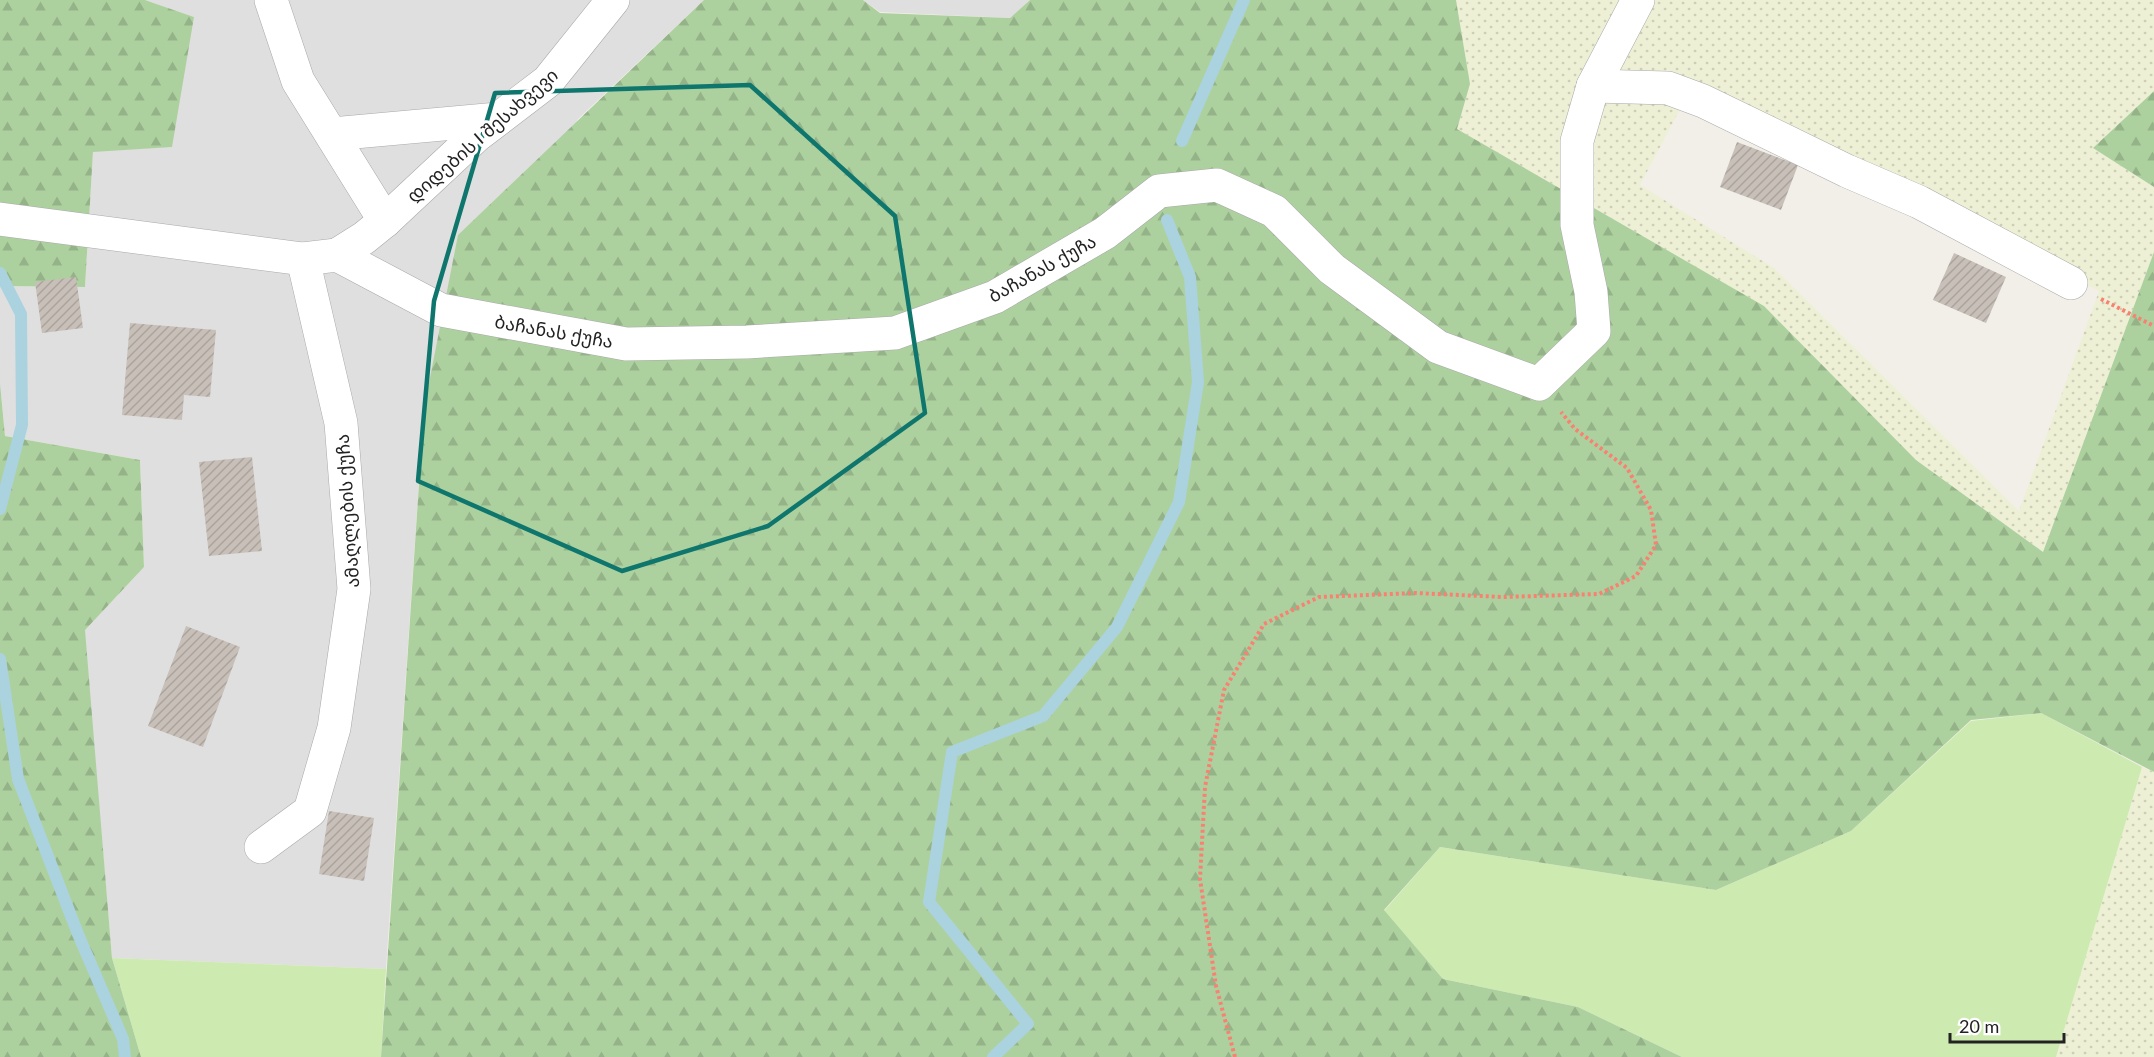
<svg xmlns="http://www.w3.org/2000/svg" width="2154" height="1057" font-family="Lato,'Noto Sans Georgian',sans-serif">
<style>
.residential{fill:#e0dfdf}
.farmland{fill:url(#farmland-dots);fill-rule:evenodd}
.grass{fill:#cdebb0}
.forest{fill:url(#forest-firs)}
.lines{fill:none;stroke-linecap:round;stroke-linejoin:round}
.stream{stroke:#aad3df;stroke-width:12}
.building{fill:url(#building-hatch)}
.street-casing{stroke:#a9a9a9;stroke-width:34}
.path{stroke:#fa8072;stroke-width:4;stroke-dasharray:3 3;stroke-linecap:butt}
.street{stroke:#fff;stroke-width:33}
.marked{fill:none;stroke:#0f766e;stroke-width:4.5;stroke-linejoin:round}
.labels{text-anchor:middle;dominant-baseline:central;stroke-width:6;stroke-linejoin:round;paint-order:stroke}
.street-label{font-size:18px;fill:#222;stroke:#fff}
</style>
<defs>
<pattern id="farmland-dots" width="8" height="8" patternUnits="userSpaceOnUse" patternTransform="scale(1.5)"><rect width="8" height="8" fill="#eef0d5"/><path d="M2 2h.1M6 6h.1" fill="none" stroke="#ccceb7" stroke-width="1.8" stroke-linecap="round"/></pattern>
<pattern id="forest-firs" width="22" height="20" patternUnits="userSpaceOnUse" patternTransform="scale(1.5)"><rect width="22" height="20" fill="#add19e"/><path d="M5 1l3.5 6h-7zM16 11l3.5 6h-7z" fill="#95b388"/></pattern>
<pattern id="building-hatch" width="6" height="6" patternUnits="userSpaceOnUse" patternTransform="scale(1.5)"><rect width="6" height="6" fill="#c7bfb8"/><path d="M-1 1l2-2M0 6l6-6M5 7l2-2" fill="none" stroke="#aba49e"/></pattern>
</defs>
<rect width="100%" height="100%" fill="#f2efe9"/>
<g class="residential">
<polygon points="145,0 704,0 578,119 424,408 386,969 112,958 84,630 144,567 140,460 5,436 0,383 0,286 85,287 93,151 194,17"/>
<polygon points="863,0 1030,0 1010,18 880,12"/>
</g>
<g class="farmland">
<path d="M1456,0H2154V91L2093,148L2154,187V252L2043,552L1916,460L1764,306L1457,129L1470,84ZM1688,94L2099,291L2019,511L1774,268L1640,185Z"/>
<polygon points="2142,767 2154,772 2154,1057 2056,1057"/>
</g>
<g class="grass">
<polygon points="2041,713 2142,767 2056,1057 1682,1057 1578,1007 1443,979 1384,911 1440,847 1716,890 1851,831 1971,721"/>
<polygon points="112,958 386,969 381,1057 141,1057"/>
</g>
<g class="forest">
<polygon points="0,0 145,0 194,17 172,147 93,152 85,287 0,286"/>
<polygon points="704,0 863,0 880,13 1010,18 1030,0 1456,0 1470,84 1457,129 1764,306 1916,460 2043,552 2154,252 2154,772 2041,713 1971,720 1851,831 1716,890 1440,847 1384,910 1443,979 1578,1007 1682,1057 381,1057 424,408 458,235"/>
<polygon points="2154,91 2154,187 2093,148"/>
<polygon points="0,383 5,436 140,460 144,567 85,630 112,958 141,1057 0,1057"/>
</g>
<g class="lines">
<g class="stream">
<polyline points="1182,141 1244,0"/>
<polyline points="0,273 21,314 22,425 0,509"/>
<polyline points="0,659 18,779 78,934 123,1039 125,1057"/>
<polyline points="993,1057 1028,1024 929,902 952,752 1043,716 1117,627 1179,502 1198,382 1190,277 1167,220"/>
</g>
</g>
<g class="building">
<polygon points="1737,142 1798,165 1781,210 1720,187"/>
<polygon points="1954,253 2006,277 1986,323 1933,300"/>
<polygon points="76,277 83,328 42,333 35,282"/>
<polygon points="130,323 216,330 210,397 184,395 182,420 122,415"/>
<polygon points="252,457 262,551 209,556 199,462"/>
<polygon points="186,626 240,647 203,747 148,726"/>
<polygon points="329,811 374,818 364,881 319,874"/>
</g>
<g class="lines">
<defs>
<g id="street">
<polyline points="271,0 298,81 385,221"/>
<polyline points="1593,86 1668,88 1703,101 1847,171 1919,202 2071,283"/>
<polyline points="332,134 498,119"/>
<polyline points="0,219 303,259 337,255 441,310 626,344 747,342 895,333 995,297 1105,233 1159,191 1217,185 1274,211 1332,269 1438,347 1539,384 1594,331 1591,292 1577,225 1577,141 1593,86 1638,0"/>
<polyline points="337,255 364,238 385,221 476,136 548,81 613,0"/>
<polyline points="261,847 310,811 334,728 354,589 341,423 303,259"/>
</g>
</defs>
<use href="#street" class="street-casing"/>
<g class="path">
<polyline points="2101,299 2154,326"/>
<polyline points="1235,1057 1216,986 1200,879 1205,787 1224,690 1264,624 1319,597 1415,593 1503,597 1599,594 1636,576 1656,545 1651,510 1627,468 1575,429 1561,412"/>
</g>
<use href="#street" class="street"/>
</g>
<path class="marked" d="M750,85L895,216L925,413L768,526L622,571L418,481L434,301L495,93Z"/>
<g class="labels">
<g class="street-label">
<text transform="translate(482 135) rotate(-41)">დიდების I შესახვევი</text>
<text transform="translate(1042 268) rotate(-29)">ბაჩანას ქუჩა</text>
<text transform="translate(554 331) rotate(10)">ბაჩანას ქუჩა</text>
<text transform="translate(347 511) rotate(-94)">ამაღლების ქუჩა</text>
</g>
</g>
<path d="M1950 1033v9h114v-9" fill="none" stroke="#222222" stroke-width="3"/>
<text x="1959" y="1033" font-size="18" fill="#222222" stroke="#ffffff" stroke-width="4.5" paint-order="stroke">20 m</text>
</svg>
